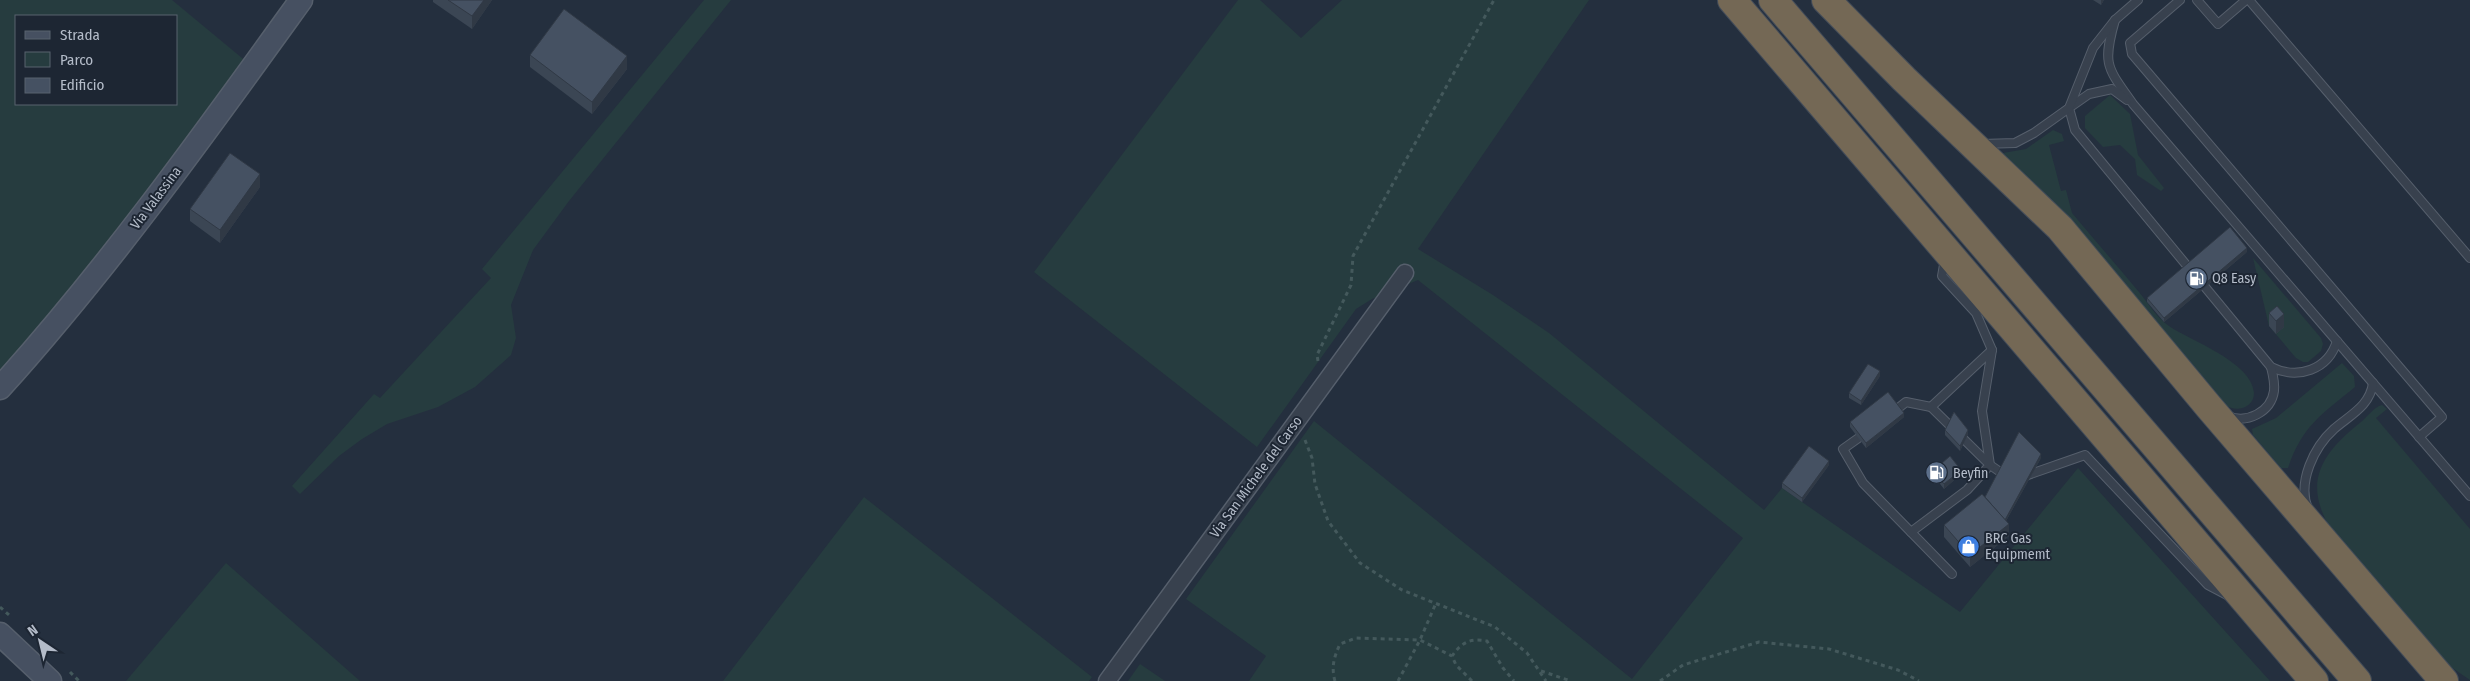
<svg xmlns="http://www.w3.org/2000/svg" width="2470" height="681" font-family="'Fira Sans Condensed',sans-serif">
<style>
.green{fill:#263c3f;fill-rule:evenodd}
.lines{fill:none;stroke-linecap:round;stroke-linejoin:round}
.lane-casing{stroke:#565f6c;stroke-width:10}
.street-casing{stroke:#565f6c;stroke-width:19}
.secondary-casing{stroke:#565f6c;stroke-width:25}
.highway-casing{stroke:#434c59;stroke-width:30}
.path{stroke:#44595c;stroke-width:3;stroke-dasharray:4 4;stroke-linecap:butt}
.lane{stroke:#38414e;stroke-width:8}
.street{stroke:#38414e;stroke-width:16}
.secondary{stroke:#465061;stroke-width:22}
.highway{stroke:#746855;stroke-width:28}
.wall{fill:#3b4654}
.shaded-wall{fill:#303945}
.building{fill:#455162;stroke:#303945}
.labels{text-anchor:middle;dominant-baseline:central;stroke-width:4;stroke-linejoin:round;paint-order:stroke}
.street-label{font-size:14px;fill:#b4bcc9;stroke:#1d2633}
.poi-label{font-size:14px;fill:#b4bcc9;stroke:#1d2633;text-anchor:start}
</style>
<rect width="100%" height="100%" fill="#242f3e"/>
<g class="green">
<path d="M0,0H172L248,63L86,278L0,374ZM16,16H176V104H16Z"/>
<polygon points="704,0 731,0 569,201 533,250 511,305 516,338 511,355 475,387 438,407 387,424 362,439 339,456 300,494 292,486 374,394 380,398 491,278 482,269"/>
<polygon points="1238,0 1260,0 1301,38 1342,0 1589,0 1418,249 1493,295 1549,333 1764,510 1782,488 1960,612 2078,468 2270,681 1249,681 1266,656 1186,599 1314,421 1632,679 1743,538 1418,280 1372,299 1356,309 1257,447 1034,272"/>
<polygon points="2110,95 2130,114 2138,155 2164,188 2161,191 2137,175 2135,159 2120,145 2103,147 2085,128 2085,116"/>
<path d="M2053,130L2062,134L2064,141L2049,145L2061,191L2066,190L2072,213C2094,239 2117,266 2139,292C2148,303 2157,318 2169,326C2191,341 2252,362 2254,393C2254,408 2237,412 2227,406L2081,233L2003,153L2026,149Z"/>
<polygon points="2253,258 2321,338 2323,344 2321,351 2308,362 2303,362 2296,358 2269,326"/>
<path d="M2342,363L2354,376L2355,387C2322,414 2302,426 2288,468H2281L2253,435L2252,429L2276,418Z"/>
<path d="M2382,405L2387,409L2376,418L2470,529V680L2451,667L2327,522C2303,478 2326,450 2361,422C2367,417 2374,407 2382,405Z"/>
<polygon points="864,497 1092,677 1089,681 723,681"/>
<polygon points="226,563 360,681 126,681"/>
<polygon points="1140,664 1165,681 1128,681"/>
</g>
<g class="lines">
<defs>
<g id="lane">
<polyline points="2180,0 2130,43 2132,54 2442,417 2419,437"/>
<polyline points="2197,0 2218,24 2246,0"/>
<polyline points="2249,0 2470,258"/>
<path d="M2115,20C2102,65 2107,67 2133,104L2470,496"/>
<polyline points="2127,100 2112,89 2089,94 2069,108 2075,130 2188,267"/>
<polyline points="1982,144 2015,143 2034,133 2069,108 2093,48 2115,20 2138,0"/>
<polyline points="1945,259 1942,276 1976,313 1992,350 1982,411 1990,465 2006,476"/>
<path d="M2205,287L2271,367C2298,380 2328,370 2337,341"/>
<polyline points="1892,413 1906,402 1931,407"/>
<path d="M2228,416C2247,424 2271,412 2274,391C2275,383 2273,375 2271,367"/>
<polyline points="1867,432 1843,449 1863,483 1952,574"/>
<polyline points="2025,476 2085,455 2208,585 2227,595"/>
<path d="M2308,509C2297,482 2314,447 2334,429C2350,415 2370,406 2373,383"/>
<polyline points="1911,532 1967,490 1990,465 1931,407 1992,350"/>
</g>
<polyline id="street" points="1107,681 1405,273"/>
<g id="secondary">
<path d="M0,388C110,266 205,133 301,0"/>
<polyline points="0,634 50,681"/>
</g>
<g id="highway">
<polyline points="1732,0 2314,681"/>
<polyline points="1773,0 2357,681"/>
<polyline points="1826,0 1904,79 2060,228 2209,407 2444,681"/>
</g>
</defs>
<use href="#lane" class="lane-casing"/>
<use href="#street" class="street-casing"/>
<use href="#secondary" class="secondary-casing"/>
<use href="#highway" class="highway-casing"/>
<g class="path">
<polyline points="1318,361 1317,355 1351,285 1353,256 1494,0"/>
<polyline points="1305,440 1312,458 1315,484 1328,521 1360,563 1402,590 1495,627 1527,653 1546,681"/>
<polyline points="0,607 9,615"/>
<polyline points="1541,671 1571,681"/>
<polyline points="70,672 79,681"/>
<path d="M1335,681C1331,667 1334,657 1340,644L1356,638L1420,640L1452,656"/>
<polyline points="1398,681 1420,640 1436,603"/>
<path d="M1472,681L1456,665L1452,656C1462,642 1470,638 1487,641L1503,668L1514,681"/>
<polyline points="1660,681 1683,665 1759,642 1829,649 1898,670 1919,681"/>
</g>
<use href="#lane" class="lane"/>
<use href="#street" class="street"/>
<use href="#secondary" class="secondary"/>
<use href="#highway" class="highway"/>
</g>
<g class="wall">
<polygon points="433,0 492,0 472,29 433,2"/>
<polygon points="2093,0 2104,0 2101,5"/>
<polygon points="530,55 627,69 592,114 530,67"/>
<polygon points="260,187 220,243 190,221 190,209"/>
<polygon points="2247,252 2164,322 2147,302 2147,298"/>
<polygon points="2269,313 2284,327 2276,334 2269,326"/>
<polygon points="1880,376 1861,405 1849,398 1849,393"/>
<polygon points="1904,417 1866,448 1850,427 1850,422"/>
<polygon points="1945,430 1968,434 1960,451 1945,435"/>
<polygon points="2041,458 2006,521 2009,536 1970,567 1944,537 1944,525"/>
<polygon points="1829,465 1802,502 1782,488 1782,483"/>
<polygon points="1933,471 1961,474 1944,489 1933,475"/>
</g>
<g class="shaded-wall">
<polygon points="484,0 492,0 472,29 472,16"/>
<polygon points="2101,0 2104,0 2101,5"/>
<polygon points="627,56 627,69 592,114 592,102"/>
<polygon points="260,174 260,187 220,243 220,230"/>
<polygon points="2247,248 2247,252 2164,322 2164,318"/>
<polygon points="2284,314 2284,327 2276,334 2276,321"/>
<polygon points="1880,371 1880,376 1861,405 1861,401"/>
<polygon points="1904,413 1904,417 1866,448 1866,443"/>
<polygon points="1968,430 1968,434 1960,451 1960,446"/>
<polygon points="2041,454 2041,458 2002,528 2002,524"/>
<polygon points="1829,461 1829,465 1802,502 1802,498"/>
<polygon points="1961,470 1961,474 1944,489 1944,484"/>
<polygon points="2009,524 2009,536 1970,567 1970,555"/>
</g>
<g class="building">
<polygon points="448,0 484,0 472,16"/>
<polygon points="564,9 627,56 592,102 530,55"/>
<polygon points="230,153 260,174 220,230 190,209"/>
<polygon points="2230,227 2247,248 2164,318 2147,298"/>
<polygon points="2277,306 2284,314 2276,321 2269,313"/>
<polygon points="1868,364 1880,371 1861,401 1849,393"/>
<polygon points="1888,392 1904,413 1866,443 1850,422"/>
<polygon points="1954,412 1968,430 1960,446 1945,430"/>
<polygon points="2019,432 2041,454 2005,520 1985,497"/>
<polygon points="1809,446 1829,461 1802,498 1782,483"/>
<polygon points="1950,456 1961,470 1944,484 1933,471"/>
<polygon points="1982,494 2009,524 1970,555 1944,525"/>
</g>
<defs>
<symbol id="fuel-disc" viewBox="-11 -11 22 22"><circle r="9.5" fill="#5c6f8a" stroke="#1d2633"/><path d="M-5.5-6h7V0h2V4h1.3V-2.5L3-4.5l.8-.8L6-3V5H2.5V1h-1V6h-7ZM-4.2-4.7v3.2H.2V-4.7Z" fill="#fff"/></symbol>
<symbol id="shop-disc" viewBox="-11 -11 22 22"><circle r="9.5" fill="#3f7fe0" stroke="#1d2633"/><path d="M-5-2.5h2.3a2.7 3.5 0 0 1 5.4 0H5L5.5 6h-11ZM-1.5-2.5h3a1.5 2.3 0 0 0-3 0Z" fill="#fff"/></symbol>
</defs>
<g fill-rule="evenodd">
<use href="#fuel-disc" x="2184" y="266" width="25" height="25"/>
<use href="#fuel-disc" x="1924" y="460" width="25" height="25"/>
<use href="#shop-disc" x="1956" y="534" width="25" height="25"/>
</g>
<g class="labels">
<g class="street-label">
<text transform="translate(156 198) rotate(-53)">Via Valassina</text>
<text transform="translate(1256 477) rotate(-54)">Via San Michele del Carso</text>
</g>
<g class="poi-label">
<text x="2212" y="278">Q8 Easy</text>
<text x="1953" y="473">Beyfin</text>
<text x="1985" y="538">BRC Gas<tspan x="1985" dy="16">Equipmemt</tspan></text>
</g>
</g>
<rect x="15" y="15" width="162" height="90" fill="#1d2633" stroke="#59626f"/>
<rect x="25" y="31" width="25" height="8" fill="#465061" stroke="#59626f"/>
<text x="60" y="40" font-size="15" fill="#b4bcc9">Strada</text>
<rect x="25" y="52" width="25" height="15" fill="#263c3f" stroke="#59626f"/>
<text x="60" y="65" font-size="15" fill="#b4bcc9">Parco</text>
<rect x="25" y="78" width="25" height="15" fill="#455162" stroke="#59626f"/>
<text x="60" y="90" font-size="15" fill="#b4bcc9">Edificio</text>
<g transform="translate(40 641) rotate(325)" stroke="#1d2633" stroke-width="4" paint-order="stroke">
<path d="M0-4L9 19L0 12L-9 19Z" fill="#b4bcc9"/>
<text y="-8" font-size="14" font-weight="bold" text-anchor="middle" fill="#b4bcc9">N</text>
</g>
</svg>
